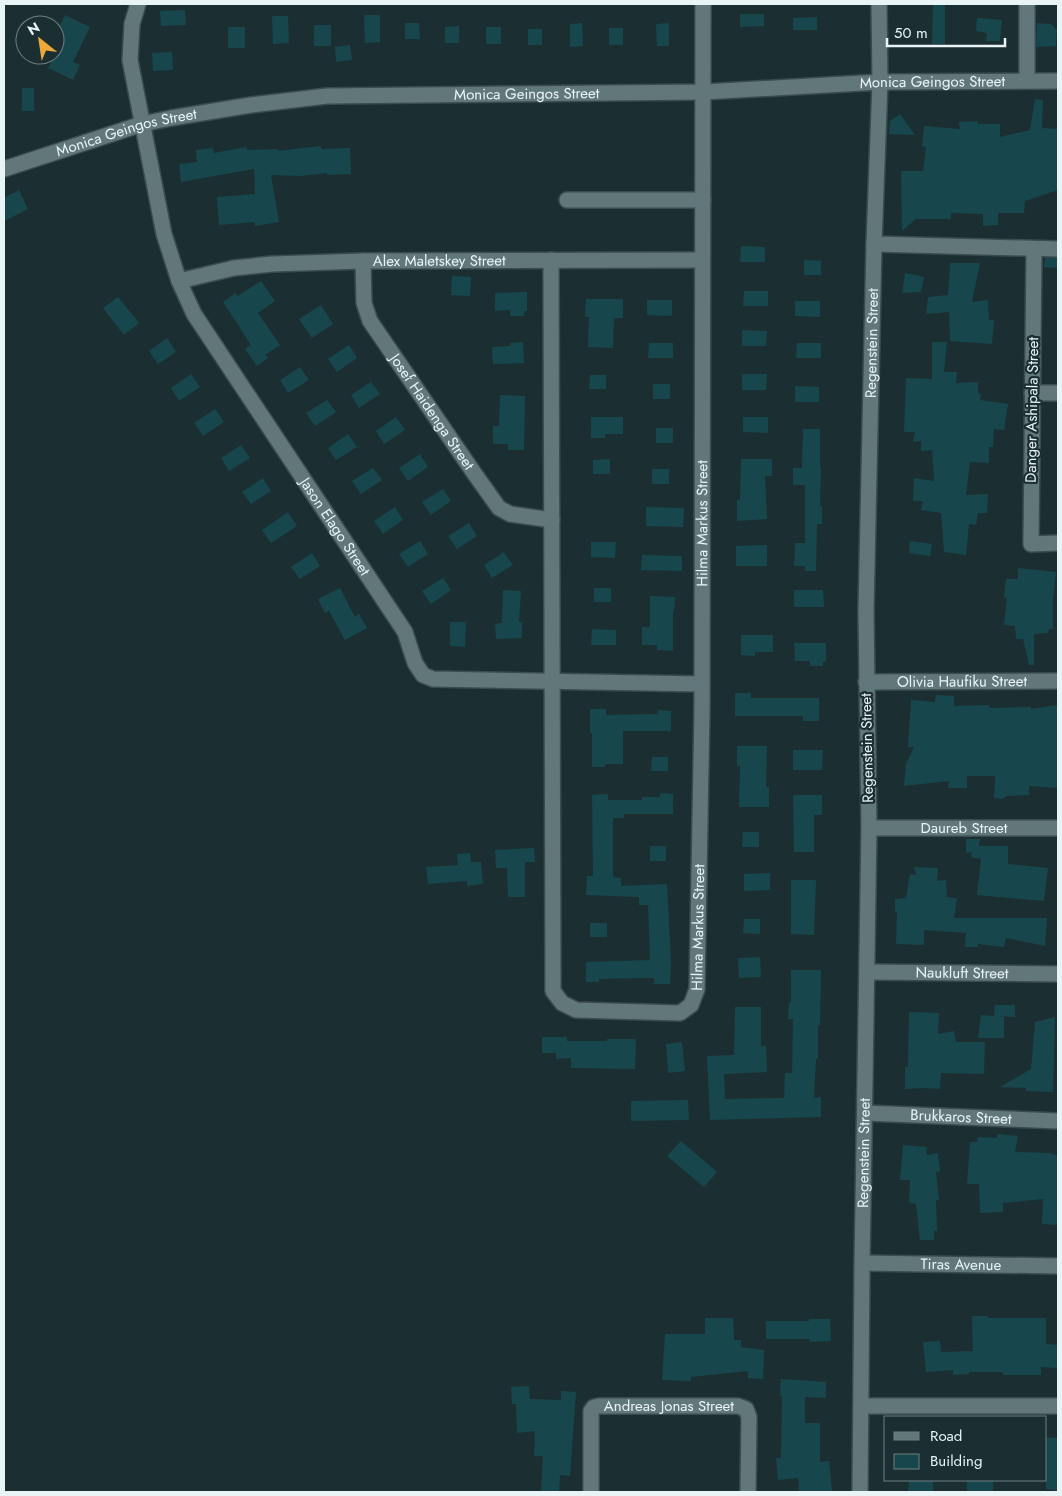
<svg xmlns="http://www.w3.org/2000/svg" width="1062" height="1496" font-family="Jost,sans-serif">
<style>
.building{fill:#18464d}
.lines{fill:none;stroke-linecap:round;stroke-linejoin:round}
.street-casing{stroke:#3b4c4e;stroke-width:18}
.street{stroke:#61777a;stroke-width:15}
.labels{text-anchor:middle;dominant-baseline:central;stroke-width:4.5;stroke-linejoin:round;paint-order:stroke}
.street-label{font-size:15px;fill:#e8f4f6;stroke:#1b2f32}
</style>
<rect width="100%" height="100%" fill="#1b2f32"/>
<g class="building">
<polygon points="933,4 945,4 945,44 932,44"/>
<polygon points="185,10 186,25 161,26 160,11"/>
<polygon points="740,14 764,14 764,26 740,27"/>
<polygon points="65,15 90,27 73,62 80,65 73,80 48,68 55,55 55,35"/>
<polygon points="364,15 380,15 380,42 365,43"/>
<polygon points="272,16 288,16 289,43 273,44"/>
<polygon points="817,17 817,30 793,30 793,18"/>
<polygon points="977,18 1002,20 1000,41 986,41 987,33 976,31"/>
<polygon points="405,23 419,23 420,39 405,39"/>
<polygon points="582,23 583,46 570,47 570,24"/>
<polygon points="669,23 669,46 657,46 656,24"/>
<polygon points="1037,23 1051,24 1057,30 1056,46 1036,47"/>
<rect x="314" y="25" width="17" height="21"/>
<polygon points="459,26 459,43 445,43 445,27"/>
<rect x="228" y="27" width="17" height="21"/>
<rect x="486" y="27" width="15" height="17"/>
<rect x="609" y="28" width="14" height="17"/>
<rect x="528" y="29" width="14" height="16"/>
<polygon points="350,45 352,60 336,62 335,47"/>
<polygon points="172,52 173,70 153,71 152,53"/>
<rect x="22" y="88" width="12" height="23"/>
<polygon points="1035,99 1043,100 1042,128 1058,129 1058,190 1025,201 1024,213 998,213 998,225 983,226 983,214 951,213 951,219 916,219 902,231 901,171 923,171 926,147 922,146 924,126 960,129 959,122 978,121 978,124 1000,124 1000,137 1030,130"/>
<polygon points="900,114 915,135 889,134 890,121"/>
<polygon points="321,146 321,149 350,148 351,174 327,175 327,173 301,176 271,175 279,222 255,226 254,222 219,225 217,197 255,194 254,169 181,182 179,164 197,162 196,150 213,148 214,153 246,147 247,150 278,149 278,151"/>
<polygon points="19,190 28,209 4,221 4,198"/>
<polygon points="741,246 765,247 765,262 740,262"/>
<polygon points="1045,258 1058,258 1058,268 1044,267"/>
<polygon points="804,260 821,261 821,275 804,275"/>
<polygon points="950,263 980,263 972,302 988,300 989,320 994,320 992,344 950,341 949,312 926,314 928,297 948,295"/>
<polygon points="905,273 924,277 921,292 902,293"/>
<polygon points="452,276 471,277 470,296 451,295"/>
<polygon points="261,281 275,301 258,313 280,345 265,355 268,358 257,366 245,349 251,345 223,302 236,293 238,296"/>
<polygon points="744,291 768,291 768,306 743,306"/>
<polygon points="527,292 527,311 524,311 524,316 510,316 510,310 495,311 495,293"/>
<polygon points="118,297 139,323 124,335 103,308"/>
<polygon points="586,299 623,299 623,318 614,318 613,348 588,347 589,317 585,317"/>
<polygon points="647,300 672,300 672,316 647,315"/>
<polygon points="795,301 820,301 820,317 795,316"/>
<polygon points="321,305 333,324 312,338 299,319"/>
<polygon points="742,330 767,331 766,346 742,346"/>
<polygon points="167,338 176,352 158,364 149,351"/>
<polygon points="523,342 524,363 493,364 492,347 510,346 510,343"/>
<polygon points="932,342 947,342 944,372 957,372 956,383 978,382 978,394 981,394 980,400 1008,404 1004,430 994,429 993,447 989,447 989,463 970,462 966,495 988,494 987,513 978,513 976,525 969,524 966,555 944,552 941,513 921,510 923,501 913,501 914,478 934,481 932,450 921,451 921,441 913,442 915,432 904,432 906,378 932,379"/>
<polygon points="649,343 673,343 673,358 648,358"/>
<polygon points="797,343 821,343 821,358 796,358"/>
<polygon points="349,345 357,358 337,372 328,359"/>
<polygon points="300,367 309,380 288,393 280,380"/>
<polygon points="191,374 200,387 179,401 171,388"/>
<polygon points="742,374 767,374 766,390 742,390"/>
<polygon points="590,375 606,375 606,389 589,389"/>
<polygon points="371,382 380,394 359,408 351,395"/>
<rect x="653" y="384" width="17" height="15"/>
<polygon points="795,386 819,387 819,402 795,402"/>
<polygon points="500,395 525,396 524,450 508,450 508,444 493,444 493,426 499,426"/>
<polygon points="327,400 336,412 315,426 306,413"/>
<polygon points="215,409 224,422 203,436 194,423"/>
<polygon points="396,417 405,430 384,444 376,431"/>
<polygon points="591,417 623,417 623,434 605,434 605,438 591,438"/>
<polygon points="743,417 768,417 768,433 743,432"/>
<rect x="656" y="428" width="17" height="15"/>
<polygon points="803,429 820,429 820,468 821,468 820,506 822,506 822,524 817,524 816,571 805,571 805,566 794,566 795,543 805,543 805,485 793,485 793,468 802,468"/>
<polygon points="348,434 357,447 336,460 328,448"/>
<polygon points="241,445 250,458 229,471 221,458"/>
<polygon points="420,454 428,467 408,481 399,468"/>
<polygon points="610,459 610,474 593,474 593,460"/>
<polygon points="741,459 772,459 772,476 765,476 767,519 737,521 737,500 740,500"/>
<polygon points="373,468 382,480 361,494 352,481"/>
<rect x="652" y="469" width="17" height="15"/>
<polygon points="263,478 271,491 251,504 242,492"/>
<polygon points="443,489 451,501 431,515 422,502"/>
<polygon points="395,507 403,520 383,534 374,521"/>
<polygon points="646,507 684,508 683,527 646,526"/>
<polygon points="288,512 297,526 271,543 262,530"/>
<polygon points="469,523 477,536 457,549 448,536"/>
<polygon points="420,541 428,554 408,567 399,554"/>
<polygon points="910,541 932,544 930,556 909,553"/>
<polygon points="591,542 616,542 615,558 591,557"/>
<polygon points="767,545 767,566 736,566 736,546"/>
<polygon points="504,552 513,565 492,578 484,565"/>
<polygon points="312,553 320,566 300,579 291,567"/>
<polygon points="642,555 682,556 682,571 641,570"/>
<polygon points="1018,568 1056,572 1053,599 1053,629 1049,629 1048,633 1034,634 1034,665 1029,665 1023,639 1016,639 1015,626 1004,625 1007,598 1004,597 1006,579 1018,579"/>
<polygon points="443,578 451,590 431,604 422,591"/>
<polygon points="340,588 355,617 359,614 367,628 345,640 329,611 325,613 318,599"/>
<rect x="594" y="588" width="17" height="14"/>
<polygon points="503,590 521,591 519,622 522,622 522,638 496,639 495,624 502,623"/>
<polygon points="794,590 823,590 824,607 794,607"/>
<polygon points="650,596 675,597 674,612 673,612 673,651 657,650 657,645 642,645 642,627 650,627"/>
<polygon points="450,622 466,622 465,647 450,646"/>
<polygon points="592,629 616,630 616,645 591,645"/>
<polygon points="741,635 773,635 773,652 755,652 755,656 741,655"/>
<polygon points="794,643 826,643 826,661 823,662 823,666 810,666 810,661 795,661"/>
<polygon points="735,693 751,693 751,698 819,698 819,721 803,721 803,716 735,716"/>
<polygon points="936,695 954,696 954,706 989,705 989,708 1031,707 1031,709 1058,705 1058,788 1029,786 1029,795 1006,796 1003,799 994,798 995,776 967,776 967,788 948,788 949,781 904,786 906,764 914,747 908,747 911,700 935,702"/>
<polygon points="590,709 606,709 606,715 658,714 658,710 671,711 671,731 623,731 623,764 605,764 605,767 592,767 592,733 590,733"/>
<polygon points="737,746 767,746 766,787 769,787 769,807 739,807 740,766 737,766"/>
<polygon points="793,750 823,750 822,770 793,770"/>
<polygon points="652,757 668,757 668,771 651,771"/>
<polygon points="660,793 673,794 673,814 624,814 624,818 613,818 613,877 621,878 621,886 667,884 671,961 670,984 654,984 654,978 639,978 599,979 599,982 586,982 586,962 650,960 648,905 639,905 639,897 586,895 587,876 593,876 592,795 608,794 608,800 642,800 642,797 660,797"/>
<polygon points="793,795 822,795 822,815 814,815 814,852 794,852"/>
<polygon points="743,832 759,832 759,847 742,847"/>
<polygon points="966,839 980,839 979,846 1008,846 1008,864 1048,868 1044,901 977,895 981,859 971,857 972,852 966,853"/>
<rect x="650" y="846" width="16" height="15"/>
<polygon points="534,848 535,862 525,862 525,897 508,897 507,868 496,868 495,850"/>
<polygon points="470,853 471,862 481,862 483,884 467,886 467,881 428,884 426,867 458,865 457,854"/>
<polygon points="914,867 938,868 937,881 946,880 947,897 957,898 954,918 1047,918 1045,946 1006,938 1004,947 978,944 978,947 965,947 966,933 924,930 924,945 896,944 897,912 895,912 895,899 906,898 910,874 916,875"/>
<polygon points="770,873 770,890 744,891 744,874"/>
<polygon points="791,880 816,880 814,935 791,934"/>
<polygon points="744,919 760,919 760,934 743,933"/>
<rect x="590" y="923" width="17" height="14"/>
<polygon points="760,957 761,977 739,978 738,958"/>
<polygon points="791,970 821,970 820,1025 818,1025 818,1059 816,1059 814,1098 821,1097 821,1117 710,1120 707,1056 734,1055 735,1007 761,1007 761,1046 766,1046 767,1072 724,1074 725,1099 784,1098 785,1073 792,1073 793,1019 788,1019 789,1002 791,1002"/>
<polygon points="995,1005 1015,1005 1015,1017 997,1016 1004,1017 1004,1038 978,1038 981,1015 994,1016"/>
<polygon points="909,1012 939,1013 938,1034 954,1031 956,1042 985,1042 984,1074 941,1073 940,1089 923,1088 905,1089 905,1067 908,1067"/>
<polygon points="1055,1017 1053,1092 1026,1091 1026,1088 1000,1087 1031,1069 1035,1022"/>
<polygon points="542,1037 567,1037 567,1041 607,1041 607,1039 636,1039 635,1069 571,1068 571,1058 556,1059 556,1053 542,1053"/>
<polygon points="682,1042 685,1071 668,1073 666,1044"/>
<polygon points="688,1100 689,1120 631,1121 631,1101"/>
<polygon points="997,1134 1018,1136 1015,1152 1053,1153 1052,1155 1058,1155 1058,1225 1042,1224 1043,1199 1003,1203 1003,1212 980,1213 979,1184 967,1184 970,1142 977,1142 978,1137 997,1138"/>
<polygon points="681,1141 717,1172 704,1187 667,1156"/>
<polygon points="903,1145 927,1147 926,1155 938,1153 940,1171 936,1172 939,1200 936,1200 937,1231 934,1231 934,1240 920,1240 916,1204 909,1202 910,1180 900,1180"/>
<polygon points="972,1316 988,1316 988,1318 1046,1318 1046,1344 1058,1345 1058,1368 1041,1367 1041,1375 1003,1375 1003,1372 969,1372 969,1374 953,1375 953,1370 926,1372 923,1342 940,1341 941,1352 973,1351"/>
<polygon points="705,1318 733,1318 734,1340 741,1340 741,1347 764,1350 763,1379 748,1378 748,1371 691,1377 691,1381 662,1380 665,1334 705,1334"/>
<polygon points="809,1319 830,1319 831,1341 810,1342 810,1339 766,1339 766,1321 809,1321"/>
<polygon points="781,1379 826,1382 826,1398 805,1397 805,1423 820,1423 820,1462 829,1461 832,1491 799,1492 798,1478 778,1480 776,1458 781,1458 782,1396 780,1396"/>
<polygon points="529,1386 530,1399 561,1400 561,1391 576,1392 570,1476 560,1475 559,1492 541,1492 543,1456 534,1456 535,1431 517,1433 516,1404 512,1404 511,1387"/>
<polygon points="1046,1437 1058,1438 1058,1491 1046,1489"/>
<polygon points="909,1480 933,1480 933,1492 908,1492"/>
<rect x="967" y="1480" width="26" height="12"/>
</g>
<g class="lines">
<defs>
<g id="street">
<path id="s1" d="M138,4L132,24L130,60L164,234L179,281L194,314L405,632L415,663L423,675L433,679L702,684"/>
<polyline points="1027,81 1027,4"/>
<path id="s2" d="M4,169L142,124L171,118L251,105L327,96L704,92L880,82L1058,81"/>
<polyline points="567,200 703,200"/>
<polyline points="874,244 1058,249"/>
<polyline points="1034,249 1031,544 1058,543"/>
<path id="s3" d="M551,260L553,991L562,1003L576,1010L680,1013L691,1005L697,989L702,708L703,4"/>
<path id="s4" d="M363,261L364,303L370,321L474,473L499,508L510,514L552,520"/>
<path id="s5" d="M179,281L234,268L272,264L363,261L702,260"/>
<polyline points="1032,393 1058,393"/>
<path id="s6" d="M866,682L1058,681"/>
<path id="s7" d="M869,828H1058"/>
<path id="s8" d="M867,972L1058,974"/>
<path id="s9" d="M865,1113L1058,1121"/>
<path id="s10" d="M863,1263L1058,1266"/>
<polyline points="861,1406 1058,1406"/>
<path id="s11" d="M591,1492V1411L594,1407L599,1406H738L746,1409L749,1417L748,1492"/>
<path id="s12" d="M860,1492L862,1267L869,828L866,611L874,244L880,82L879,4"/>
</g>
</defs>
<use href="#street" class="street-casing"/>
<use href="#street" class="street"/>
</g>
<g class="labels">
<g class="street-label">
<text stroke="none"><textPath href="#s2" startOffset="938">Monica Geingos Street</textPath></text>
<text stroke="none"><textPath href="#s2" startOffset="532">Monica Geingos Street</textPath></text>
<text stroke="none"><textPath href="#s2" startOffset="128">Monica Geingos Street</textPath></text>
<text stroke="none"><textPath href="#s5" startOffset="262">Alex Maletskey Street</textPath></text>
<text stroke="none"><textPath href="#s12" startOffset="1149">Regenstein Street</textPath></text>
<text transform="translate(1032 410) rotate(-89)">Danger Ashipala Street</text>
<text stroke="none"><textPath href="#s4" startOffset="171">Josef Haidenga Street</textPath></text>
<text stroke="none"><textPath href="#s3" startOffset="1362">Hilma Markus Street</textPath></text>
<text stroke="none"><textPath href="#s1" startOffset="575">Jason Elago Street</textPath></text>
<text stroke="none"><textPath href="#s6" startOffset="96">Olivia Haufiku Street</textPath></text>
<text transform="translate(867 748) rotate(-91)">Regenstein Street</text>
<text stroke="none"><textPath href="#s7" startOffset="95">Daureb Street</textPath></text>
<text stroke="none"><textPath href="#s3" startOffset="958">Hilma Markus Street</textPath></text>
<text stroke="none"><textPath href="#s8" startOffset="95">Naukluft Street</textPath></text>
<text stroke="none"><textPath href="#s9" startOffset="96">Brukkaros Street</textPath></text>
<text stroke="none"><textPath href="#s12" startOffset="339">Regenstein Street</textPath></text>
<text stroke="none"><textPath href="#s10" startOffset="98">Tiras Avenue</textPath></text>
<text stroke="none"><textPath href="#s11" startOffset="161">Andreas Jonas Street</textPath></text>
</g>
</g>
<rect width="1062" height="1496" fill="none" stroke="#e8f4f6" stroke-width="10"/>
<rect x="884" y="1416" width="162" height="65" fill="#1b2f32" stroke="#6d7e80"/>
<rect x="894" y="1432" width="25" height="8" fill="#61777a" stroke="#6d7e80"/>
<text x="930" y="1441" font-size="15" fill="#e8f4f6">Road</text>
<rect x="894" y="1454" width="25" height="15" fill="#18464d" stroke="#6d7e80"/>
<text x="930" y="1466" font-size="15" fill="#e8f4f6">Building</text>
<g transform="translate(40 40) rotate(330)"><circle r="24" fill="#1b2f32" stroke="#6d7e80"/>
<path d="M0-4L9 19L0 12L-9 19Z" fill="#eca93a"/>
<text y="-8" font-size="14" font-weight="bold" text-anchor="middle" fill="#e8f4f6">N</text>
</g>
<path d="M887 38v8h118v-8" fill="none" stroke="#e8f4f6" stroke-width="2.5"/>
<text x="894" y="38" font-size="15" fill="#e8f4f6" stroke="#1b2f32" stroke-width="4" paint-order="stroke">50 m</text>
</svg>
